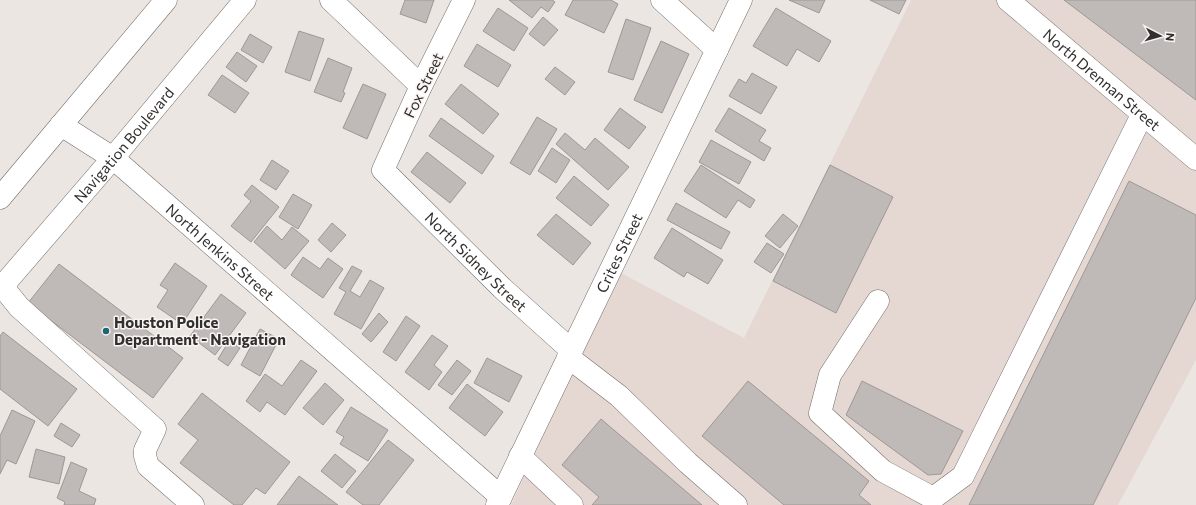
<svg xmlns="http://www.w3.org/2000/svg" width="1196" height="505" font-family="Commissioner,sans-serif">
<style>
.built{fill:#e5d8d2}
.building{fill:#bfb9b7;stroke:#9e9895}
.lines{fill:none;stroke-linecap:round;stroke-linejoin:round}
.minor-casing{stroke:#746e6c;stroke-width:23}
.major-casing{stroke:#746e6c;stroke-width:23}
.minor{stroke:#fff;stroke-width:22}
.major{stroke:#fff;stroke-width:22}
.poi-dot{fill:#1f6575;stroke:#f9f3f1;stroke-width:1.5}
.labels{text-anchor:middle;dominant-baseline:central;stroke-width:3;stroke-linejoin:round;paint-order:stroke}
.street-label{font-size:15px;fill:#32302f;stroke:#f9f3f1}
.poi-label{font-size:15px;font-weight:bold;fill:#32302f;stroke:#f9f3f1;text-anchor:start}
</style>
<rect width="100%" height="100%" fill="#ece6e3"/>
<polygon class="built" points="911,0 1196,0 1196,360 1118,505 511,505 588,340 621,273 744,338"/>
<g class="building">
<polygon points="405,0 434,0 426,23 400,14"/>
<polygon points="509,0 552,0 555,2 548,12 541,7 532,18"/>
<polygon points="573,0 611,0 618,4 604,33 565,15"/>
<polygon points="789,0 825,0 819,13"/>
<polygon points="870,0 906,0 899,14"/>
<polygon points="1064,0 1196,0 1196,100"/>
<polygon points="498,8 528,28 514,51 483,31"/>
<polygon points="776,8 831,41 819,62 797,49 787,66 753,46"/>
<polygon points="543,17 558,30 544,46 529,34"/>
<polygon points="626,19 651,28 633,80 608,72"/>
<polygon points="299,31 324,39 310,81 285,72"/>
<polygon points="250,34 272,47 263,63 241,50"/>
<polygon points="661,41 689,54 662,113 634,100"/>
<polygon points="477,44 511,65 498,87 464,66"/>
<polygon points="237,52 257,66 246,82 226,67"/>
<polygon points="328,58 352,68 343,92 345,93 341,102 314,92"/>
<polygon points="555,67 575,82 565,95 545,79"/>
<polygon points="752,73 777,87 761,114 729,96 739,79 746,83"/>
<polygon points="222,75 249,93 235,113 208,95"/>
<polygon points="363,84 386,94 367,139 343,128"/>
<polygon points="461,84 499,114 483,134 445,104"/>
<polygon points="620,108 646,127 629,149 604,130"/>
<polygon points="729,108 766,130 759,141 771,148 764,161 715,131"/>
<polygon points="537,117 557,129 530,175 510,163"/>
<polygon points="441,118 494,156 482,174 429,136"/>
<polygon points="565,133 585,150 595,138 629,167 608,190 556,144"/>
<polygon points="711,140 751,162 739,184 699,162"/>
<polygon points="552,148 570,160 556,183 538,171"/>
<polygon points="427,152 466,183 450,203 411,172"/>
<polygon points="272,160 289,171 276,190 260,180"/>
<polygon points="701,165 755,200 750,208 738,200 726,218 684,191"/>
<polygon points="830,165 893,197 836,313 773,281"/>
<polygon points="574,176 609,205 591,226 556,198"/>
<polygon points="1129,181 1196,215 1196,298 1093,505 969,505"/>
<polygon points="252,185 279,207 251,242 231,226 251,201 244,195"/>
<polygon points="293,194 312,205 298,229 279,217"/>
<polygon points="676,203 730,232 721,249 667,220"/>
<polygon points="556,214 591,243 573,265 537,235"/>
<polygon points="783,214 798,226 780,248 765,236"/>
<polygon points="332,223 346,235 331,252 318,240"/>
<polygon points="267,226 282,240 292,227 309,241 285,269 254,242"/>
<polygon points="672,228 723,260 708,284 687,272 684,277 654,258"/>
<polygon points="767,243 784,254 771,273 754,262"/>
<polygon points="303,257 320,269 328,258 343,269 323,298 291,275"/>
<polygon points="175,263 207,286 182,324 157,307 168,290 160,285"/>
<polygon points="59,264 183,358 153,398 28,303"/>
<polygon points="352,266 362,271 350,291 360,297 370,280 384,288 361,329 334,314 346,292 339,288"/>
<polygon points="221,294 246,313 215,355 190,336"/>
<polygon points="379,313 388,322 371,342 362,334"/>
<polygon points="406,316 420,326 396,361 383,352"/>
<polygon points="260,329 279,339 260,376 241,365"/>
<polygon points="3,332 77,389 48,426 0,389 0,336"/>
<polygon points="432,335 448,346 434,365 442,372 429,390 405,372"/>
<polygon points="229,341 240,348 228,366 218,359"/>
<polygon points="487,358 522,376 509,402 474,383"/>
<polygon points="301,360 317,371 285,415 267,402 260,412 246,401 265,374 282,386"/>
<polygon points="457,360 471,371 452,395 438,385"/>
<polygon points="748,381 869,481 859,495 871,505 784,505 702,436"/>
<polygon points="862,381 963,431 941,474 928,475 846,415"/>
<polygon points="325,383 344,400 323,425 303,408"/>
<polygon points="467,384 503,412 485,436 449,408"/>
<polygon points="202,393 290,462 265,494 256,488 242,505 234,505 180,463 198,440 178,424"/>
<polygon points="351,407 388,430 368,461 340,444 344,437 336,432"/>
<polygon points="12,410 35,421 16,464 7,460 0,474 0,436"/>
<polygon points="601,419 702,505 592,505 599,497 562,465"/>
<polygon points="61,423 80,435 72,447 54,436"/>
<polygon points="388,440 414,460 379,505 363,505 346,492"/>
<polygon points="36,449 65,457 59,484 29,477"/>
<polygon points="335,454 356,471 342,488 321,471"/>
<polygon points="71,462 87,469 79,491 96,499 94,505 64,505 65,502 57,498"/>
<polygon points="299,476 338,505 277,505"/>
</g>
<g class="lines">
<defs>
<g id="minor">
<polyline points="331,0 421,86"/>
<path id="s1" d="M464,0L421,86L383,170L502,288L571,350"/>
<polyline points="662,0 717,50"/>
<path id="s2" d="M1008,0L1196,159"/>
<path id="s3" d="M61,125L113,158L501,497"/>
<polyline points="2,286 19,307 155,429 145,450 145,456 148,466 193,505"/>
<polyline points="878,301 830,375 820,413 883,471 933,498 963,476 1142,115"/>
<polyline points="568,357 619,396 688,463 736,505"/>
<polyline points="520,456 572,505"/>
<path id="s4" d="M497,505L741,0"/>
</g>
<g id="major">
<polyline points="0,198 166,0"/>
<path id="s5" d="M0,289L113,158L245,0"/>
</g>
</defs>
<use href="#minor" class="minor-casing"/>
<use href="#major" class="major-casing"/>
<use href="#minor" class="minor"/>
<use href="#major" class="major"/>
</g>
<circle class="poi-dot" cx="106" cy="331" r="4"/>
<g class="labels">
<g class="street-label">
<text stroke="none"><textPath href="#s2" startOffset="123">North Drennan Street</textPath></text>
<text transform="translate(423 85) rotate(-64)">Fox Street</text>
<text stroke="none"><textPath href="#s5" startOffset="190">Navigation Boulevard</textPath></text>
<text stroke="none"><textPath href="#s3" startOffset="204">North Jenkins Street</textPath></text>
<text stroke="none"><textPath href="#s4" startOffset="280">Crites Street</textPath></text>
<text stroke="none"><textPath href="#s1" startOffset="319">North Sidney Street</textPath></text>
</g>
<g class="poi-label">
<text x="114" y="322">Houston Police<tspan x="114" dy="17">Department - Navigation</tspan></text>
</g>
</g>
<g transform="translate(1160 36) rotate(96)" stroke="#f9f3f1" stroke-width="3" paint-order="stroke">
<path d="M0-3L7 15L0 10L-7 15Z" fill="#32302f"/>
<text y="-6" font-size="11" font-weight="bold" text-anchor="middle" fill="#32302f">N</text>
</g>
</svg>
